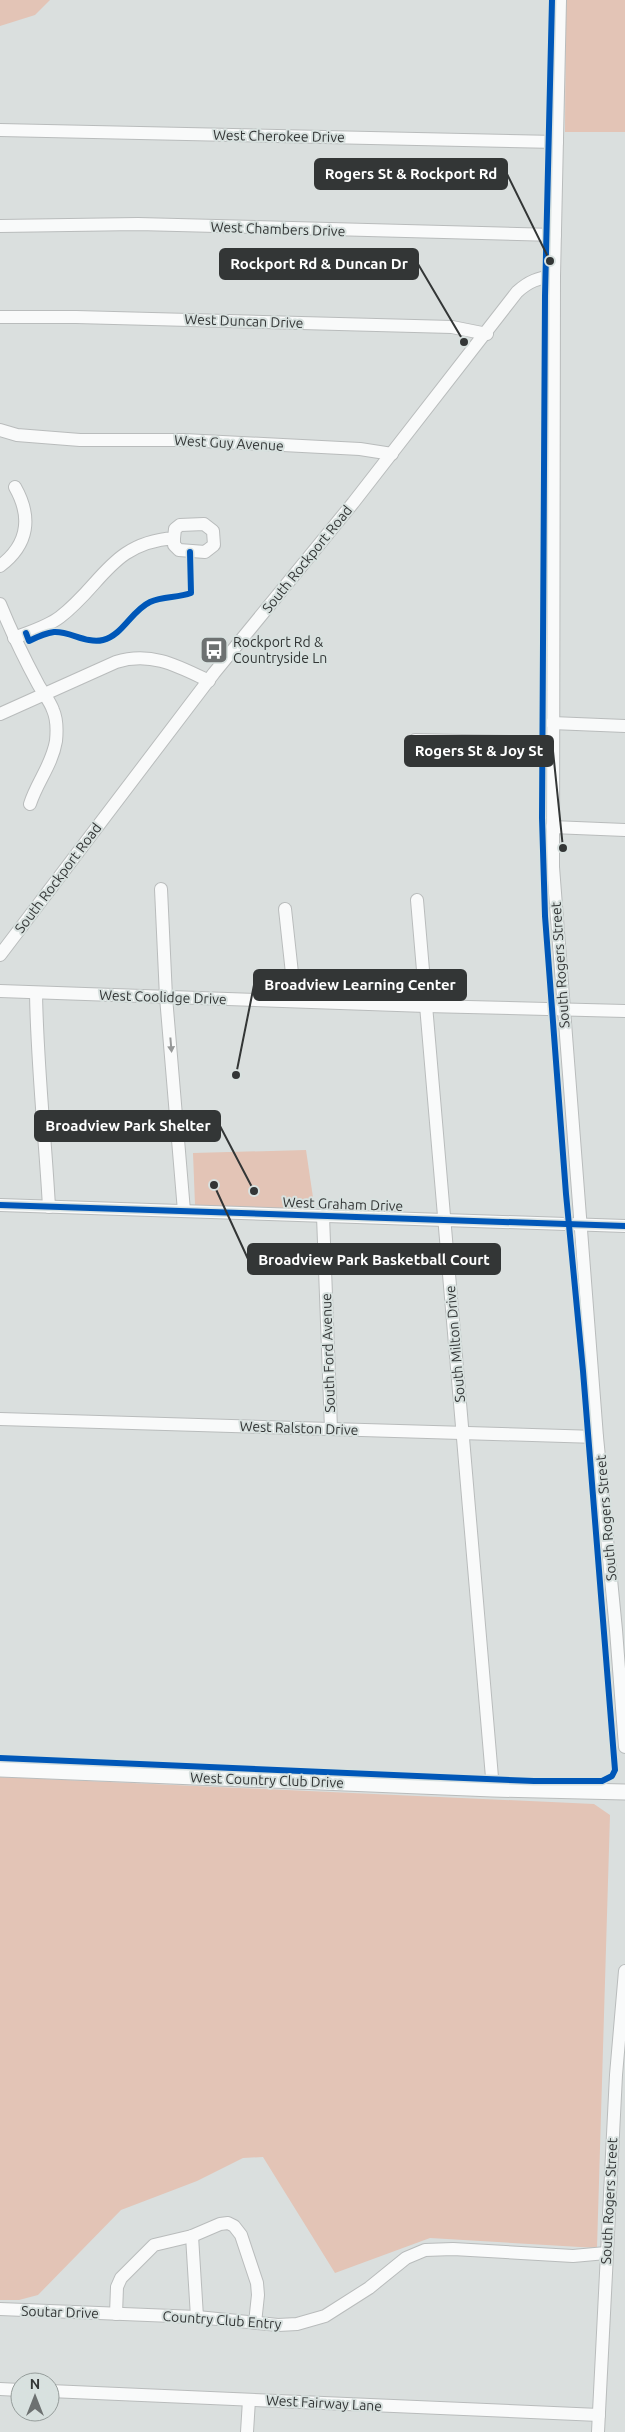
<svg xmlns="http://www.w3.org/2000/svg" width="625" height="2432" font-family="Ubuntu,sans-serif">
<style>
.green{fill:#e3c4b6}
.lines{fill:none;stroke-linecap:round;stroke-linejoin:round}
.minor-casing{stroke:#b9bcbc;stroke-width:14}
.major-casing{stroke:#b9bcbc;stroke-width:17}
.minor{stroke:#f9fafa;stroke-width:12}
.major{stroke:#f9fafa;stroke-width:15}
.cycleway-casing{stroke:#d8e1df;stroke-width:9}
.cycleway{stroke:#0057b8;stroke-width:6}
.oneway{fill:#969898}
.labels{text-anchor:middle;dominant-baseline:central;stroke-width:4;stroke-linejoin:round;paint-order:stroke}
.street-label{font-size:14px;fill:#333636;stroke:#d8e1df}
.poi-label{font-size:14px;fill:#333636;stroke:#d8e1df;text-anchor:start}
.leader{fill:none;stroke:#333636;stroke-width:2}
.callout-dot{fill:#333636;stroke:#d8e1df;stroke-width:2}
.callout{fill:#333636;stroke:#333636;stroke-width:2}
.callout-label{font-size:15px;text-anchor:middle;font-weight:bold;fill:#fff}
</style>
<rect width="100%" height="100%" fill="#dadfde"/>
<g class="green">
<polygon points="0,0 50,0 35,15 0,26"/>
<polygon points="566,0 625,0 625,132 565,132"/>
<polygon points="306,1150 315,1211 195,1205 193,1153"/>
<polygon points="0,1777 594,1804 610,1815 597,2248 430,2238 335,2273 263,2157 243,2158 197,2181 121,2210 38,2295 19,2300 0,2300"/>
</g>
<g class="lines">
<defs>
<g id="minor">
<polyline points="560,0 554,276 553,867 597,1437 616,1630 625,1747"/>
<polyline points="0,130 557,142"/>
<polyline points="0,226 138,224 555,235"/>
<polyline points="0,317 76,317 452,327 487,334"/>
<polyline points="0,430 17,435 80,440 184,440 360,449 392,454"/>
<path d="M0,566C29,544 32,517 15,487"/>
<path d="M0,604C11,631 24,658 38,684C43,693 50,701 53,710C57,719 57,731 56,741C52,765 37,782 30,804"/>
<path d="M14,638C29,632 47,627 60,617C103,584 111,543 174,538V545L179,550L205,552L214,545L213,531L204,524L180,525L175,529L174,538"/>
<path d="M0,714L116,662C151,651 178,666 209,681"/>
<polyline points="552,723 625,726"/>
<polyline points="415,740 553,743"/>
<polyline points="552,827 625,830"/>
<polyline points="161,889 166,997 184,1211"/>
<polyline points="417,900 493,1789"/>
<polyline points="285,909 295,1001"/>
<path d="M0,955L214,673L353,503L517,292C529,281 538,278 554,276"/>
<polyline points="0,991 426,1006 625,1011"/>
<path d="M36,993C37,1064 45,1135 49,1207"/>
<polyline points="0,1205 625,1226"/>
<polyline points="323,1216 331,1429"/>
<polyline points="0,1419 597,1437"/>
<polyline points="192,2236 197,2317"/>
<polyline points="0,2309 197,2317 278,2325 297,2324 325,2316 369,2288 406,2258 425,2250 453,2249 573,2256 606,2253"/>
<polyline points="116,2314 117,2287 121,2278 154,2245 192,2236 220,2224 228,2223 234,2226 241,2235 257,2283 258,2295 255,2323"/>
<polyline points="0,2389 20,2390"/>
<polyline points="50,2391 599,2415"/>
<polyline points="247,2432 249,2400"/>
<polyline points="598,2432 616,2075 625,1971"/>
</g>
<polyline id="major" points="0,1769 493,1789 625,1792"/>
</defs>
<use href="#minor" class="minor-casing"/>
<use href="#major" class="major-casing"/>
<use href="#minor" class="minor"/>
<use href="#major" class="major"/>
<defs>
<g id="cycleway">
<path d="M26,633L29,641C37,637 45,633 54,632C70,631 86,644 103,640C123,635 131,611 150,602C163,596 177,598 191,593L190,552"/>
<polyline points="0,1205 625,1226"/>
<polyline points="0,1758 534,1781 602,1781 612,1776 615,1770 583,1371 566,1194 545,916 542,818 545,296 552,0"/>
</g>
</defs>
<use href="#cycleway" class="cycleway-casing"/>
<use href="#cycleway" class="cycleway"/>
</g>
<defs><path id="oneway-solid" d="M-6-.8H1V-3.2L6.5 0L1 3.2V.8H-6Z" transform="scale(1.25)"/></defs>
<use class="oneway" href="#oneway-solid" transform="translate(171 1045) rotate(85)"/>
<defs>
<symbol id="bus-square" viewBox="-11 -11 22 22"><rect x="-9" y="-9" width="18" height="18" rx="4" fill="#6d7171" stroke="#d8e1df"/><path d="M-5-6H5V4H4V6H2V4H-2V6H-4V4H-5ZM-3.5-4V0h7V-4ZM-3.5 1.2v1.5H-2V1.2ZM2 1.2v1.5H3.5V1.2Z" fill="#fff"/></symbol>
</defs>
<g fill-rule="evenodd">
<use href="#bus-square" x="198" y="634" width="32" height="32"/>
</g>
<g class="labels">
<g class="street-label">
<text transform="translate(279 136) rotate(1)">West Cherokee Drive</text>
<text transform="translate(278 229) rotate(2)">West Chambers Drive</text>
<text transform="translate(244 321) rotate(2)">West Duncan Drive</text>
<text transform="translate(229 443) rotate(3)">West Guy Avenue</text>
<text transform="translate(307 559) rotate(-51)">South Rockport Road</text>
<text transform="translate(58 878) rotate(-53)">South Rockport Road</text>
<text transform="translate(560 965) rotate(-94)">South Rogers Street</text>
<text transform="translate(163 997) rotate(2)">West Coolidge Drive</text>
<text transform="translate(343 1204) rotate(2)">West Graham Drive</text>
<text transform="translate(455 1344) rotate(-95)">South Milton Drive</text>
<text transform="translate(328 1353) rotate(-92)">South Ford Avenue</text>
<text transform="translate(299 1428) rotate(2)">West Ralston Drive</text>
<text transform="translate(606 1518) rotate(-95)">South Rogers Street</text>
<text transform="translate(267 1780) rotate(2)">West Country Club Drive</text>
<text transform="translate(609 2201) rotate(-87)">South Rogers Street</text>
<text transform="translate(60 2312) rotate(2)">Soutar Drive</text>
<text transform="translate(222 2320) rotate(4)">Country Club Entry</text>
<text transform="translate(324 2403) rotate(3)">West Fairway Lane</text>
</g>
<g class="poi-label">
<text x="233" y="642">Rockport Rd &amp;<tspan x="233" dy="16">Countryside Ln</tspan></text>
</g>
</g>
<path class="leader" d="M550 261L507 174M464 342L418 264M563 848L553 751M236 1075L254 985M254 1191L220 1126M214 1185L248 1259"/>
<g class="callout-dot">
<circle cx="550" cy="261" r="5"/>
<circle cx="464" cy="342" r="5"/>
<circle cx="563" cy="848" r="5"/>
<circle cx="236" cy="1075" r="5"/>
<circle cx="254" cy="1191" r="5"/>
<circle cx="214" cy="1185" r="5"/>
</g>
<g class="callout">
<rect x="315" y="159" width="192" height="30" rx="5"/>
<rect x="220" y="249" width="198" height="30" rx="5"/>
<rect x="405" y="736" width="148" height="30" rx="5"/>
<rect x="254" y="970" width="212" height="30" rx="5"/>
<rect x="35" y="1111" width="185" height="30" rx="5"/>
<rect x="248" y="1244" width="252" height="30" rx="5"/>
</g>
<g class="callout-label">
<text x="411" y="179">Rogers St &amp; Rockport Rd</text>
<text x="319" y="269">Rockport Rd &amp; Duncan Dr</text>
<text x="479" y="756">Rogers St &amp; Joy St</text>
<text x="360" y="990">Broadview Learning Center</text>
<text x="128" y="1131">Broadview Park Shelter</text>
<text x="374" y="1265">Broadview Park Basketball Court</text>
</g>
<g transform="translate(35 2397)"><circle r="24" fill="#d8e1df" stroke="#969d9b"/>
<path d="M0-4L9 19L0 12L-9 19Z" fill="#6d7171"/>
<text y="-8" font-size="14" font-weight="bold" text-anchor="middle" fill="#333636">N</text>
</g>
</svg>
